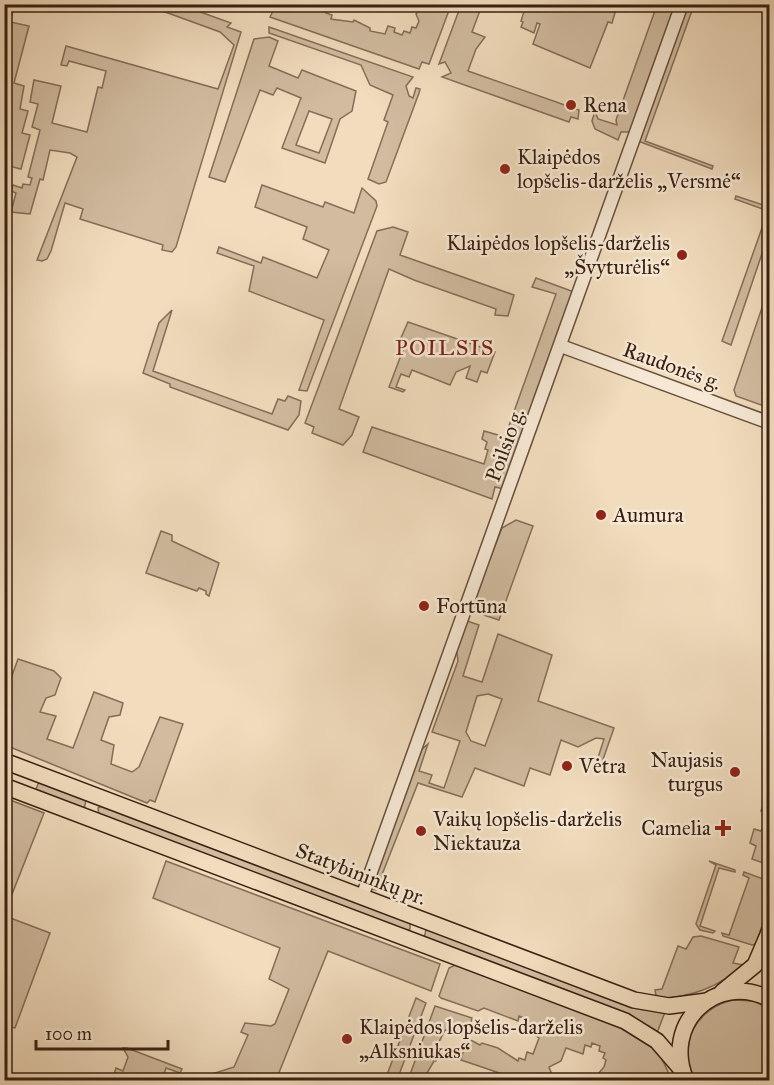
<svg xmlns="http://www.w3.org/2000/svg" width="774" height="1085" font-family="'IM FELL Great Primer',serif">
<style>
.green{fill:#d1bca0;stroke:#846e59;stroke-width:1.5;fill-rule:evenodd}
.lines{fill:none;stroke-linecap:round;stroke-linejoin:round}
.minor-casing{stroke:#664f3d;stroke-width:15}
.major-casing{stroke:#372012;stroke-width:18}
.minor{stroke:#f6e8d4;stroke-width:12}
.major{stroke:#f1dcbd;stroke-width:15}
.poi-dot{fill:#8f2418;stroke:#f6e8d4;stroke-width:2}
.labels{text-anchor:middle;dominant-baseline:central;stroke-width:5;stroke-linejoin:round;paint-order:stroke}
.poi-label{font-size:21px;fill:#372012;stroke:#f6e8d4;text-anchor:start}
.street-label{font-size:21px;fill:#372012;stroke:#f6e8d4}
.neighbourhood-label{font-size:22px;letter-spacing:1.5px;fill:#7a1f14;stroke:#f6e8d4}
</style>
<rect width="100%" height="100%" fill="#f1dcbd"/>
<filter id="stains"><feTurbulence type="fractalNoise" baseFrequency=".00333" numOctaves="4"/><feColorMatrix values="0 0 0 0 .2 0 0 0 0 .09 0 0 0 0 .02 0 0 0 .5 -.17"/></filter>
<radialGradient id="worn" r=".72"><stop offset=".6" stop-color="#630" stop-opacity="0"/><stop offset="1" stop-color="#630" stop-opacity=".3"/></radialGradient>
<g class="green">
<polygon points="266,4 323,5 328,7 326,13 332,15 331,19 353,22 354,20 370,28 370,31 385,34 388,26 395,28 394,32 402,35 404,31 410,33 412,27 416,28 419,21 416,14 422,5 451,5 429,64 422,62 419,69 270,17 274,9"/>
<polygon points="6,5 34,5 33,11 14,7 10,22 29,26 14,83 24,86 20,109 28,111 22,133 30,135 21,169 5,165"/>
<polygon points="146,5 181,5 231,23 227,27 241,32 176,247 172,252 162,250 163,245 80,219 83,209 65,203 51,251 47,259 42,261 37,260 77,157 70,153 50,150 43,180 40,179 30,214 11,212 16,193 11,191 13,185 22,188 23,184 30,185 32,178 28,177 40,130 32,127 38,104 30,102 34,80 61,86 52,123 87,132 98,87 102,88 106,71 69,61 67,66 61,65 66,46 218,89 234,45 220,32"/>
<polygon points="461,5 482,5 472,32 485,37 476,49 468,71 579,110 578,119 571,117 569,122 442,77 451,73 445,62 439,64"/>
<polygon points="526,5 604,5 616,9 612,23 608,22 590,68 533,44 540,24 537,23 534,33 521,27 523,22 521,21"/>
<polygon points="657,5 678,5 632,132 621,132 618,140 595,129 592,121 595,111 598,119 617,125 616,120"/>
<polygon points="688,5 694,5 645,141 713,166 712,169 638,141"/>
<polygon points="269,27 413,77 406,86 409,96 413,98 416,88 420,89 419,93 386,182 379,184 368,179 388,122 384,120 393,95 370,85 361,65 269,33"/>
<path d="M269,37L278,41L269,66L298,78L302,70L356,91L352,111L340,119L325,163L282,148L301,98L277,88L273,95L260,90L225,182L209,177L254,39ZM309,111L332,119L319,153L296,145Z"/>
<polygon points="262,185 323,207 325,202 354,213 362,188 376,201 377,206 307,391 299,390 324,320 249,291 254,266 217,253 219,247 261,263 263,257 317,278 329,250 303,239 307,227 255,207"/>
<polygon points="736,196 769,207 769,233 731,345 722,341 768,211 735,199"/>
<polygon points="393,227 408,232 400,255 514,295 508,316 495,315 496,309 414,280 389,269 339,409 359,417 352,435 343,445 312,433 314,427 305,423 377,231"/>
<polygon points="536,278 574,292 504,489 495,487 492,499 363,452 372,427 484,464 488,450 485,449 487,442 482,439 484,431 505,437 556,294 532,287"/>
<polygon points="769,287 769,372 762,393 768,396 764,406 736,396 734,390"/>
<polygon points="172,310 153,371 272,414 278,399 285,401 288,396 301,401 299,415 288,430 170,387 170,384 143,373 159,323"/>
<polygon points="408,322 495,352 487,373 481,371 477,382 466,378 470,366 456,372 450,385 412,370 409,377 401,374 396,387 405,390 403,392 389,387 406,342 400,340"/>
<polygon points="516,520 533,526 499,620 484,615 478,606 470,609 502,528"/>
<polygon points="161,531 172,535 172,541 219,563 209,596 206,594 206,591 199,588 197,591 146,573"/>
<path d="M467,621L479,625L463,676L482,682L498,634L552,655L538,701L614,728L600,768L595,767L604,739L596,738L578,747L561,740L550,775L530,768L524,786L475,768L462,797L418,783L376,890L371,889L420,751L428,744L419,771L432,775L429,783L444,788L460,741L432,732L458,661L456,645ZM488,694L502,699L485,746L471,741L466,732L477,696Z"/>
<polygon points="18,659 54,671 61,678 55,695 46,698 40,712 56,716 47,739 73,748 94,692 123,703 120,715 109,717 101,740 114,745 111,764 132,772 139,767 160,717 183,724 155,802 150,800 147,803 5,745 5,695"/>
<polygon points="39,782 86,800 84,810 35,791"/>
<polygon points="766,796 769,797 770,854 766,864 752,859 756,846 750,843 754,829 761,831 768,813 761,811"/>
<polygon points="5,798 44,813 5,912 4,798"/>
<polygon points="103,805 410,921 410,929 406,931 99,815 98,808"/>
<polygon points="166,861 440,964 431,991 328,951 276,1080 188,1080 193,1075 209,1075 234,1067 248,1035 241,1032 245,1023 271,1026 275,1024 289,989 269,979 280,948 153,898"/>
<polygon points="709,861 735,870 735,872 719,868 700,926 715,931 713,933 700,930 696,924 716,865"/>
<polygon points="744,872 769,881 769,904 756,944 752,945 723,936 722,933 729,935 749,878 743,875"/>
<polygon points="5,916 50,933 15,1028 5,1026"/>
<polygon points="426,929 642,1009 665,1012 657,1033 637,1019 424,939"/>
<path d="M701,936L739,947L733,963L743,965C717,989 691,996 657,1000L655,990L662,989L678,946L686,949L693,937Z"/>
<polygon points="457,964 640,1034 659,1053 672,1080 593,1080 604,1067 606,1060 603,1058 605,1053 599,1051 600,1046 592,1043 591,1047 585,1045 583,1054 566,1048 561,1061 549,1067 554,1080 520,1080 461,1060 467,1038 480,1045 482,1043 498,1048 518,1061 519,1058 525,1060 527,1052 533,1054 539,1038 533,1034 527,1019 519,1016 518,1021 484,1008 478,1011 441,998 439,996 449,968"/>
<polygon points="416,998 426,1003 397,1080 385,1080"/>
<path d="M733,1000L754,1001L769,1009V1080H695C675,1046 696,1008 733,1000Z"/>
<polygon points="435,1006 472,1018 468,1036 445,1030 439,1042 436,1061 434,1061 423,1080 408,1080"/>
<polygon points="123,1048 127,1048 182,1069 180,1073 166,1068 162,1080 112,1080 116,1068 123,1071 128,1057"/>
</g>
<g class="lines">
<defs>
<g id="minor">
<polyline points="561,346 770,423"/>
<polyline points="362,897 682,4"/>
</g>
<g id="major">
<polyline points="4,761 634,1000 669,1006 707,1001"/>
<polyline points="4,786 625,1021 657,1041 682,1070"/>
<polyline points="722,992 755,965 770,930"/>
<path d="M686,1080C662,1025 714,971 770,999"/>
</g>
</defs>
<use href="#minor" class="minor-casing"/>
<use href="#major" class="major-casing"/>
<use href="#minor" class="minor"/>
<use href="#major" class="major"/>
</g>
<g class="poi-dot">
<circle cx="571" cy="105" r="6"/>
<circle cx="505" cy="169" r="6"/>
<circle cx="682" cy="255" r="6"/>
<circle cx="601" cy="515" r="6"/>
<circle cx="424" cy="606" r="6"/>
<circle cx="567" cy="766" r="6"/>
<circle cx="735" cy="772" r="6"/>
<path d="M720 819h6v6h6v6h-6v6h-6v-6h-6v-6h6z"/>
<circle cx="421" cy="831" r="6"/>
<circle cx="347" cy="1039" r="6"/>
</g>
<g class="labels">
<g class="poi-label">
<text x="583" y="105">Rena</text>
<text x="517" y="157">Klaipėdos<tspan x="517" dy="24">lopšelis-darželis „Versmė“</tspan></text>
<text x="670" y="243" text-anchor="end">Klaipėdos lopšelis-darželis<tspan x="670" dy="24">„Švyturėlis“</tspan></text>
<text x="613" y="515">Aumura</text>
<text x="436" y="606">Fortūna</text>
<text x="723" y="760" text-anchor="end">Naujasis<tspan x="723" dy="24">turgus</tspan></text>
<text x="579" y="766">Vėtra</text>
<text x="433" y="819">Vaikų lopšelis-darželis<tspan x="433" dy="24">Niektauza</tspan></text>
<text x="711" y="828" text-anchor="end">Camelia</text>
<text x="359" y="1027">Klaipėdos lopšelis-darželis<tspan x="359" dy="24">„Alksniukas“</tspan></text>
</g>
<g class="street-label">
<text transform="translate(672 366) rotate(20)">Raudonės g.</text>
<text transform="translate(505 445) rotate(-70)">Poilsio g.</text>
<text transform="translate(361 874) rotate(21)">Statybininkų pr.</text>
</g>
<g class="neighbourhood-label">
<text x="445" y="347">POILSIS</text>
</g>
</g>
<rect width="774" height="1085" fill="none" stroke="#f1dcbd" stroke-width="24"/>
<rect x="6" y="6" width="762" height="1073" fill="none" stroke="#372012" stroke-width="3"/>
<rect x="12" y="12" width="750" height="1061" fill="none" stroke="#372012" stroke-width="1.5"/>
<path d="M36 1040v9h132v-9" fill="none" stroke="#372012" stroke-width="3"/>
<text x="45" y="1040" font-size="18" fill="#372012" stroke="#f6e8d4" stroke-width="4.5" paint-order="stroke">100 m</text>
<rect width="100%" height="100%" filter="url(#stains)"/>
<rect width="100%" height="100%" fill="url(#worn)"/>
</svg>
